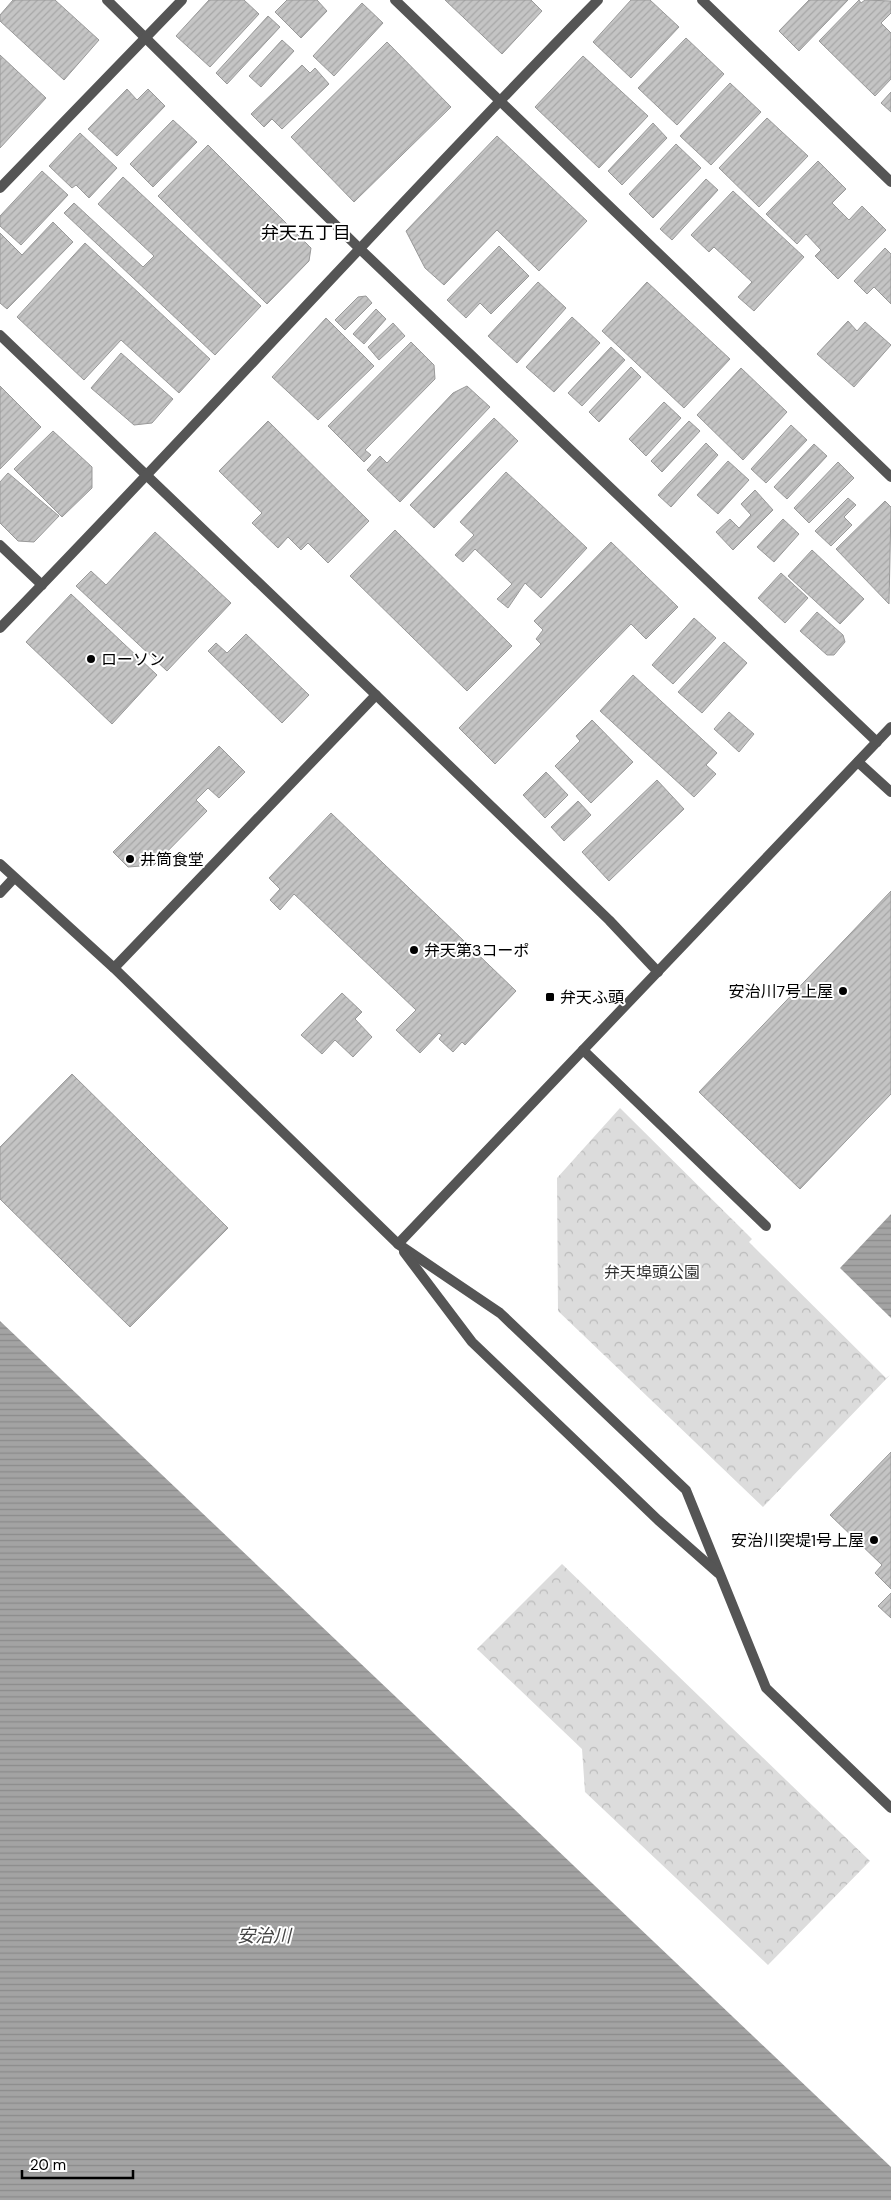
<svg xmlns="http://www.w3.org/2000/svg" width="891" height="2200" font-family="'DM Sans','Noto Sans JP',sans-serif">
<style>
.park{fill:url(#park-crowns)}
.water{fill:url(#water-rules)}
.building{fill:url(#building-hatch);stroke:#999}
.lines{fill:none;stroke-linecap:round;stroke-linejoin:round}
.service{stroke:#555;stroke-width:10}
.minor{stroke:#555;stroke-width:10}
.tertiary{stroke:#555;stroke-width:10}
.poi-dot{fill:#000;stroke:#fff;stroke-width:2}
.labels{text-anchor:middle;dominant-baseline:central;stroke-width:4;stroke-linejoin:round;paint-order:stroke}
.poi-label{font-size:16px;fill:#000;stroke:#fff;text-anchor:start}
.park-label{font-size:16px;fill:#333;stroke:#fff}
.neighbourhood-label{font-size:18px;fill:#000;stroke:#fff}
.water-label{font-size:18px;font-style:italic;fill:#444;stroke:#fff}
</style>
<defs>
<pattern id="park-crowns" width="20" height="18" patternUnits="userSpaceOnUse" patternTransform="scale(1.25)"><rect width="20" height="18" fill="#dcdcdc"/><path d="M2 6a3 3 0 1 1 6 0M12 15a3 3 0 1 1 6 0" fill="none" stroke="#bbb"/></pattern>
<pattern id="water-rules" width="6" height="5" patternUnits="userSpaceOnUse" patternTransform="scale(1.25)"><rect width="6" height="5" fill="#a3a3a3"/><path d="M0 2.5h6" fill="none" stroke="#8b8b8b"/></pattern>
<pattern id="building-hatch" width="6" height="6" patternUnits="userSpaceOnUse" patternTransform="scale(1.25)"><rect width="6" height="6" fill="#c4c4c4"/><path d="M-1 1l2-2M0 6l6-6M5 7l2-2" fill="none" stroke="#a7a7a7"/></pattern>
</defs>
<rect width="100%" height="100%" fill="#fff"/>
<g class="park">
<polygon points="620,1108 752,1239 749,1242 886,1378 890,1375 763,1507 558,1311 557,1178"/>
<polygon points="562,1564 870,1861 768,1965 585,1792 582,1749 477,1649"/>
</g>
<g class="water">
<polygon points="891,1214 891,1318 840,1268"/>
<polygon points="0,1321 891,2167 891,2200 0,2200"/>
</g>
<g class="building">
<polygon points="13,0 55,0 99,40 64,80 0,21 0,15"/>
<polygon points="209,0 244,0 259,14 210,67 176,36"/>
<polygon points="287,0 317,0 327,11 301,38 275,12"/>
<polygon points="445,0 531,0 542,11 502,54"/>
<polygon points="631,0 650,0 679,27 631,78 593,42"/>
<polygon points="809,0 848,0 799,51 779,31"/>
<polygon points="859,0 861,3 865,0 891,1 891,13 881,23 891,33 891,79 875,96 819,41"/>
<polygon points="362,3 383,23 334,76 313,56"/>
<polygon points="268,16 280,27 227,84 216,73"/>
<polygon points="686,38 724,74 677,125 638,88"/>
<polygon points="282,40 294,51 261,87 249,76"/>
<polygon points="387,42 451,107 354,202 291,137"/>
<polygon points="0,55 46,98 0,148"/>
<polygon points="583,56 648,116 599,168 535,107"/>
<polygon points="302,65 310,73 315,68 329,84 282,129 272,119 264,127 251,114"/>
<polygon points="730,83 761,112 711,165 680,136"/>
<polygon points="127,89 137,100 148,89 165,106 117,156 88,129"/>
<polygon points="891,92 891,112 881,103"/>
<polygon points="767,118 808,156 759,207 719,168"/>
<polygon points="173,120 197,142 153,187 130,164"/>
<polygon points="653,123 667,138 622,185 608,171"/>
<polygon points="80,133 117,168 89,198 76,185 72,188 49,166"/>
<polygon points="497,136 587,221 539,271 497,230 444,285 425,268 406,231"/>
<polygon points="676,144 701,168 653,218 629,194"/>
<polygon points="208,145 311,248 309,261 267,304 158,196"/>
<polygon points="818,161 846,189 832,203 849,220 862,206 886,230 838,279 815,256 821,250 806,234 797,244 766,214"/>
<polygon points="42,171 68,195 21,245 0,226 0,216"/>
<polygon points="123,177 261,306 215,355 64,213 74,203 143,267 154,256 98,204"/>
<polygon points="706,179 718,190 672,240 660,229"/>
<polygon points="733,191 804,257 754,311 738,297 752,282 714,247 709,252 691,235"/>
<polygon points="53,222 73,242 7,309 0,303 0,233 22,255"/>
<polygon points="85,243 210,359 179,393 121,340 84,380 17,317"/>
<polygon points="499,246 529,276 491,314 480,303 466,318 447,300"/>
<polygon points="885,248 891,254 891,304 874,287 867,294 854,281"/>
<polygon points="538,282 566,308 517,363 488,336"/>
<polygon points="647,282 730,359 684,408 602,331"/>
<polygon points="366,296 372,303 345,330 335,320 358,297"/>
<polygon points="376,309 386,319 364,344 353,334"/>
<polygon points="572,317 600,343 554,392 526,367"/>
<polygon points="326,318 374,366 318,420 272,377"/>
<polygon points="848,321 857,331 865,322 891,345 854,387 817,354"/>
<polygon points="393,323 405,336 379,360 368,347"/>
<polygon points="411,342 434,365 435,379 365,450 371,455 364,462 328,426"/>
<polygon points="611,347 625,360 582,406 568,393"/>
<polygon points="121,353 173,399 152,423 134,425 91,388"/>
<polygon points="631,367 641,377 599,422 589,412"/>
<polygon points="741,368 787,412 743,460 697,415"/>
<polygon points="0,386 41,427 0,469"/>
<polygon points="467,386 490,407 400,502 367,470 380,456 387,463 453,393"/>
<polygon points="664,402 681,418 646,456 629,439"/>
<polygon points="494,418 518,441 434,528 410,505"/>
<polygon points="268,421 369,521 328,563 308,543 301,550 288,537 278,548 252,523 262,513 219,471"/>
<polygon points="689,421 700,431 662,472 651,461"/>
<polygon points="791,425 807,440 766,483 751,469"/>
<polygon points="53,431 92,467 92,488 62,517 14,469"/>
<polygon points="706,443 718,455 671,507 658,495"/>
<polygon points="814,444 827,456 787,499 774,487"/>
<polygon points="728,461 749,480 718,514 697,495"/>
<polygon points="838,462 854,478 809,523 794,508"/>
<polygon points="506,472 587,548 541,598 525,583 508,608 497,599 512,584 475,549 463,562 455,555 474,535 460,522"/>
<polygon points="8,473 59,516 34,542 18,541 0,523 0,482"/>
<polygon points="755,490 773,510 733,550 716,532 730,519 739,528 751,515 741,504"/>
<polygon points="848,498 856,505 844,517 852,525 831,546 815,531"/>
<polygon points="885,501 891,507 889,604 836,549"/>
<polygon points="783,519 799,534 774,562 757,547"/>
<polygon points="395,530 512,646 467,691 350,576"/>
<polygon points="155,532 231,603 167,671 76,586 91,571 106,585"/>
<polygon points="611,542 678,607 646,639 631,624 495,764 459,728 541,644 536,639 543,630 534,621"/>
<polygon points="812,550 864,599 840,624 788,576"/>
<polygon points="781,573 808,598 785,623 758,598"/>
<polygon points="71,594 157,675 112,724 26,642"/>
<polygon points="817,612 843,635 845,642 834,655 827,655 800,631"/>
<polygon points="694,618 716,638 673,684 652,665"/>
<polygon points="246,634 309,695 282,723 208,651 216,643 227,653"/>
<polygon points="724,642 747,663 702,713 678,692"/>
<polygon points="633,675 717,753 706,765 716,774 694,797 600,711"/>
<polygon points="729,712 754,734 739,752 714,729"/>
<polygon points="592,720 633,762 591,803 555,766 580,741 576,736"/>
<polygon points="219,746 245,772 219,798 208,788 196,800 207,811 154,865 128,867 113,852"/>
<polygon points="546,772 568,795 545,818 523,795"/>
<polygon points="657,780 684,809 609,881 582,852"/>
<polygon points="578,801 591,815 564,841 551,827"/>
<polygon points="331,813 516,991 465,1045 462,1042 453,1052 439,1039 442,1035 439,1033 420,1053 396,1030 416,1010 294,894 280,910 270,900 280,889 269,878"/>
<polygon points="891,891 891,1094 800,1189 699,1092"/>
<polygon points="342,993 362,1012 355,1019 372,1037 353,1057 335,1040 322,1054 301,1035"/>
<polygon points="72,1074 228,1228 130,1327 0,1199 0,1147"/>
<polygon points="891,1452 891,1589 875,1573 882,1565 830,1515"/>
<polygon points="891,1593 891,1618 878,1606"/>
</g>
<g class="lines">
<g class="service">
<polyline points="858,762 891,792"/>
<polyline points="583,1050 766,1226"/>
<polyline points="398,1244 500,1313 686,1490 766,1688 891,1808"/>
<polyline points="404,1252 472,1342 658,1520 718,1573"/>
</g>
<g class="minor">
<polyline points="107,0 360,249 877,742"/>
<polyline points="395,0 891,477"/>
<polyline points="0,188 182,0"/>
<polyline points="0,335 376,695 609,920 658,972"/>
<polyline points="0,545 42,585"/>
<path d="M0,628C202,421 395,206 598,0"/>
<polyline points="0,893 14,878"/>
<polyline points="114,968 376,695"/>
</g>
<g class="tertiary">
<polyline points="702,0 891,182"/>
<polyline points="0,864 114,968 398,1244 891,727"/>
</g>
</g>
<g class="poi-dot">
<circle cx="91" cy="659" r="5"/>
<circle cx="130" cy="859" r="5"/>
<circle cx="414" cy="950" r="5"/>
<circle cx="843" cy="991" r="5"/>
<rect x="545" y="992" width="10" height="10" rx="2.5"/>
<circle cx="874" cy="1540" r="5"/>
</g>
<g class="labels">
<g class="poi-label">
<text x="101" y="659">ローソン</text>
<text x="140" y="859">井筒食堂</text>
<text x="424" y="950">弁天第3コーポ</text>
<text x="833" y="991" text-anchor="end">安治川7号上屋</text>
<text x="560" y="997">弁天ふ頭</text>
<text x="864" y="1540" text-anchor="end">安治川突堤1号上屋</text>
</g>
<g class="park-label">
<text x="652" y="1272">弁天埠頭公園</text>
</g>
<g class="neighbourhood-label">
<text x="306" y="233">弁天五丁目</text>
</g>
<g class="water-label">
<text x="264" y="1936">安治川</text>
</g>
</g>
<path d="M22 2170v8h111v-8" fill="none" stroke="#000000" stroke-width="2.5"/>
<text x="30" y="2170" font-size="15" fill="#000000" stroke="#ffffff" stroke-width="4" paint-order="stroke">20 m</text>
</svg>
